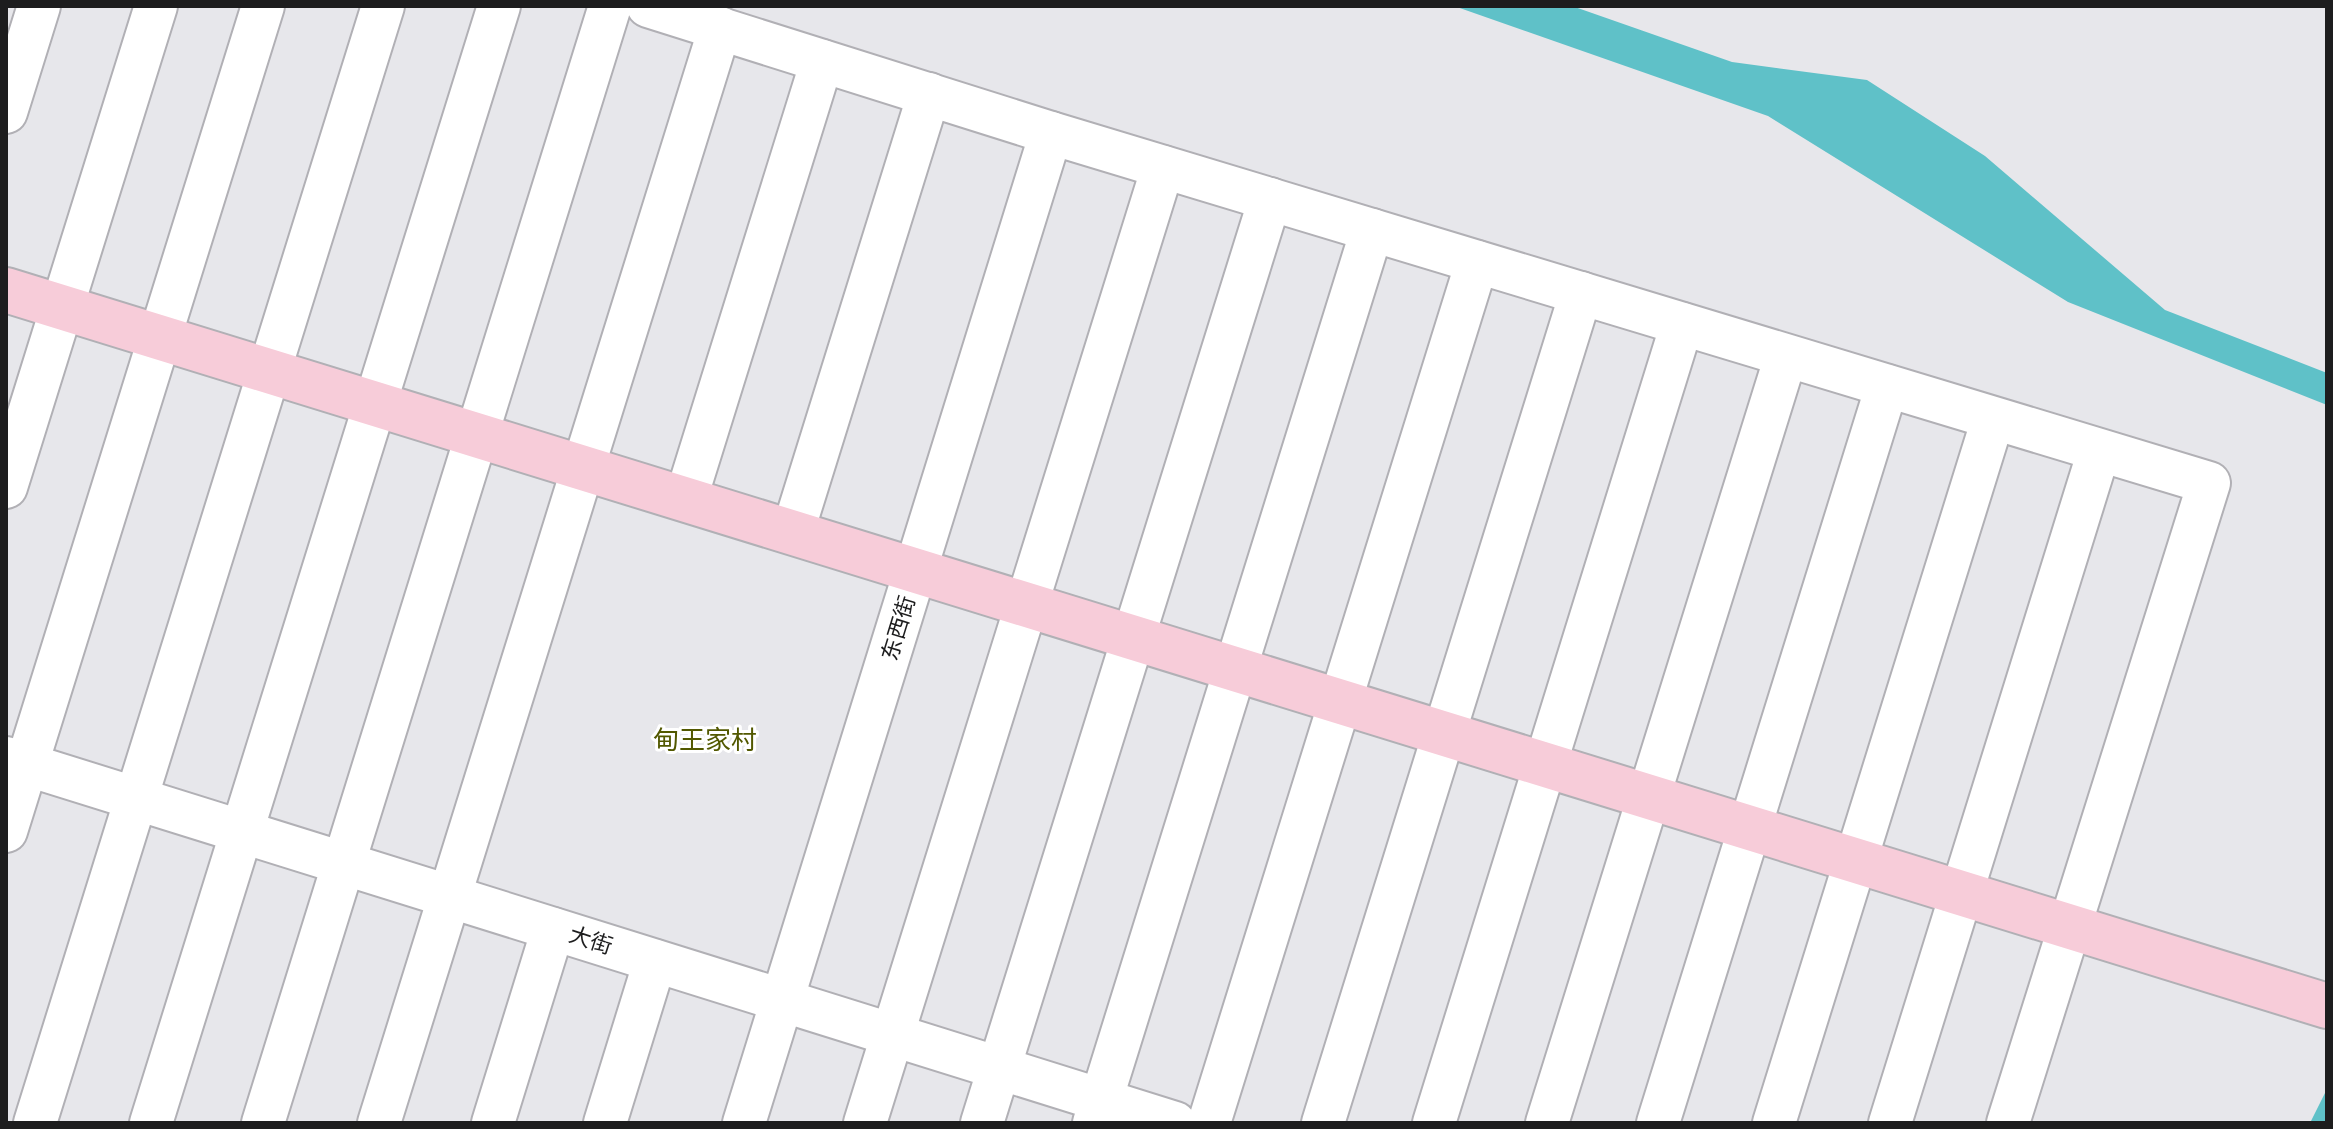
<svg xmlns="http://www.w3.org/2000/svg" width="2333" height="1129" font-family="Quicksand,'Noto Sans SC',sans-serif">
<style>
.water{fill:#5fc1c8}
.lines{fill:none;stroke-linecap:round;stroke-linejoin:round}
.street-casing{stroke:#b1b0b5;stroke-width:46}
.secondary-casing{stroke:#b1b0b5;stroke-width:48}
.street{stroke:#fff;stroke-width:42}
.secondary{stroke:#f7ccd9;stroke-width:44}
.labels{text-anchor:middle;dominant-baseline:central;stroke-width:6;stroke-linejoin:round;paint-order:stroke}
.street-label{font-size:22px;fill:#1d1d1e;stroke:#fff}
.quarter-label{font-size:26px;fill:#525800;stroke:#fff}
</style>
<rect width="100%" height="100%" fill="#e7e7eb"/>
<g class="water">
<polygon points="1454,6 1572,6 1732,62 1867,80 1985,156 2165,310 2327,373 2327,405 2068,302 1768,116"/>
<polygon points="2327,1089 2327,1123 2310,1123"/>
</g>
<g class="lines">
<defs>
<g id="street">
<polyline points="648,6 1051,133 2209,483 2008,1123"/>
<polyline points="6,112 39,6"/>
<polyline points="6,487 156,6"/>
<polyline points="686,498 822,61"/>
<polyline points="793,531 929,94"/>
<polyline points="6,758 1175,1123"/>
<polyline points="6,831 263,6"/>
<polyline points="35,1123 383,6"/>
<polyline points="151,1123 499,6"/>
<polyline points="263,1123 610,6"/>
<polyline points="379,1123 720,28"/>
<polyline points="493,1123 553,929"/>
<polyline points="605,1123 655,961"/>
<polyline points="744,1123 1051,133"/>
<polyline points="865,1123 1163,167"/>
<polyline points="982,1123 1270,199"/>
<polyline points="1094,1123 1372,230"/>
<polyline points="1209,1123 1477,262"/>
<polyline points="1323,1123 1581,293"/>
<polyline points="1434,1123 1682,324"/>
<polyline points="1547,1123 1786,356"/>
<polyline points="1658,1123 1887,386"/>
<polyline points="1774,1123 1993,419"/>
<polyline points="1890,1123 2099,451"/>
</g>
<polyline id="secondary" points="6,290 2327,1006"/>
</defs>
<use href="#street" class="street-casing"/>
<use href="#secondary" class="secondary-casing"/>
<use href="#street" class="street"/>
<use href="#secondary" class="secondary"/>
</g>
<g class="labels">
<g class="street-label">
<text transform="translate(898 628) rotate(-73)">东西街</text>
<text transform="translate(591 940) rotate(18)">大街</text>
</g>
<g class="quarter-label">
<text x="705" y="739">甸王家村</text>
</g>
</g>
<rect width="2333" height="1129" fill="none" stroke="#1d1d1e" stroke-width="16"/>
</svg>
